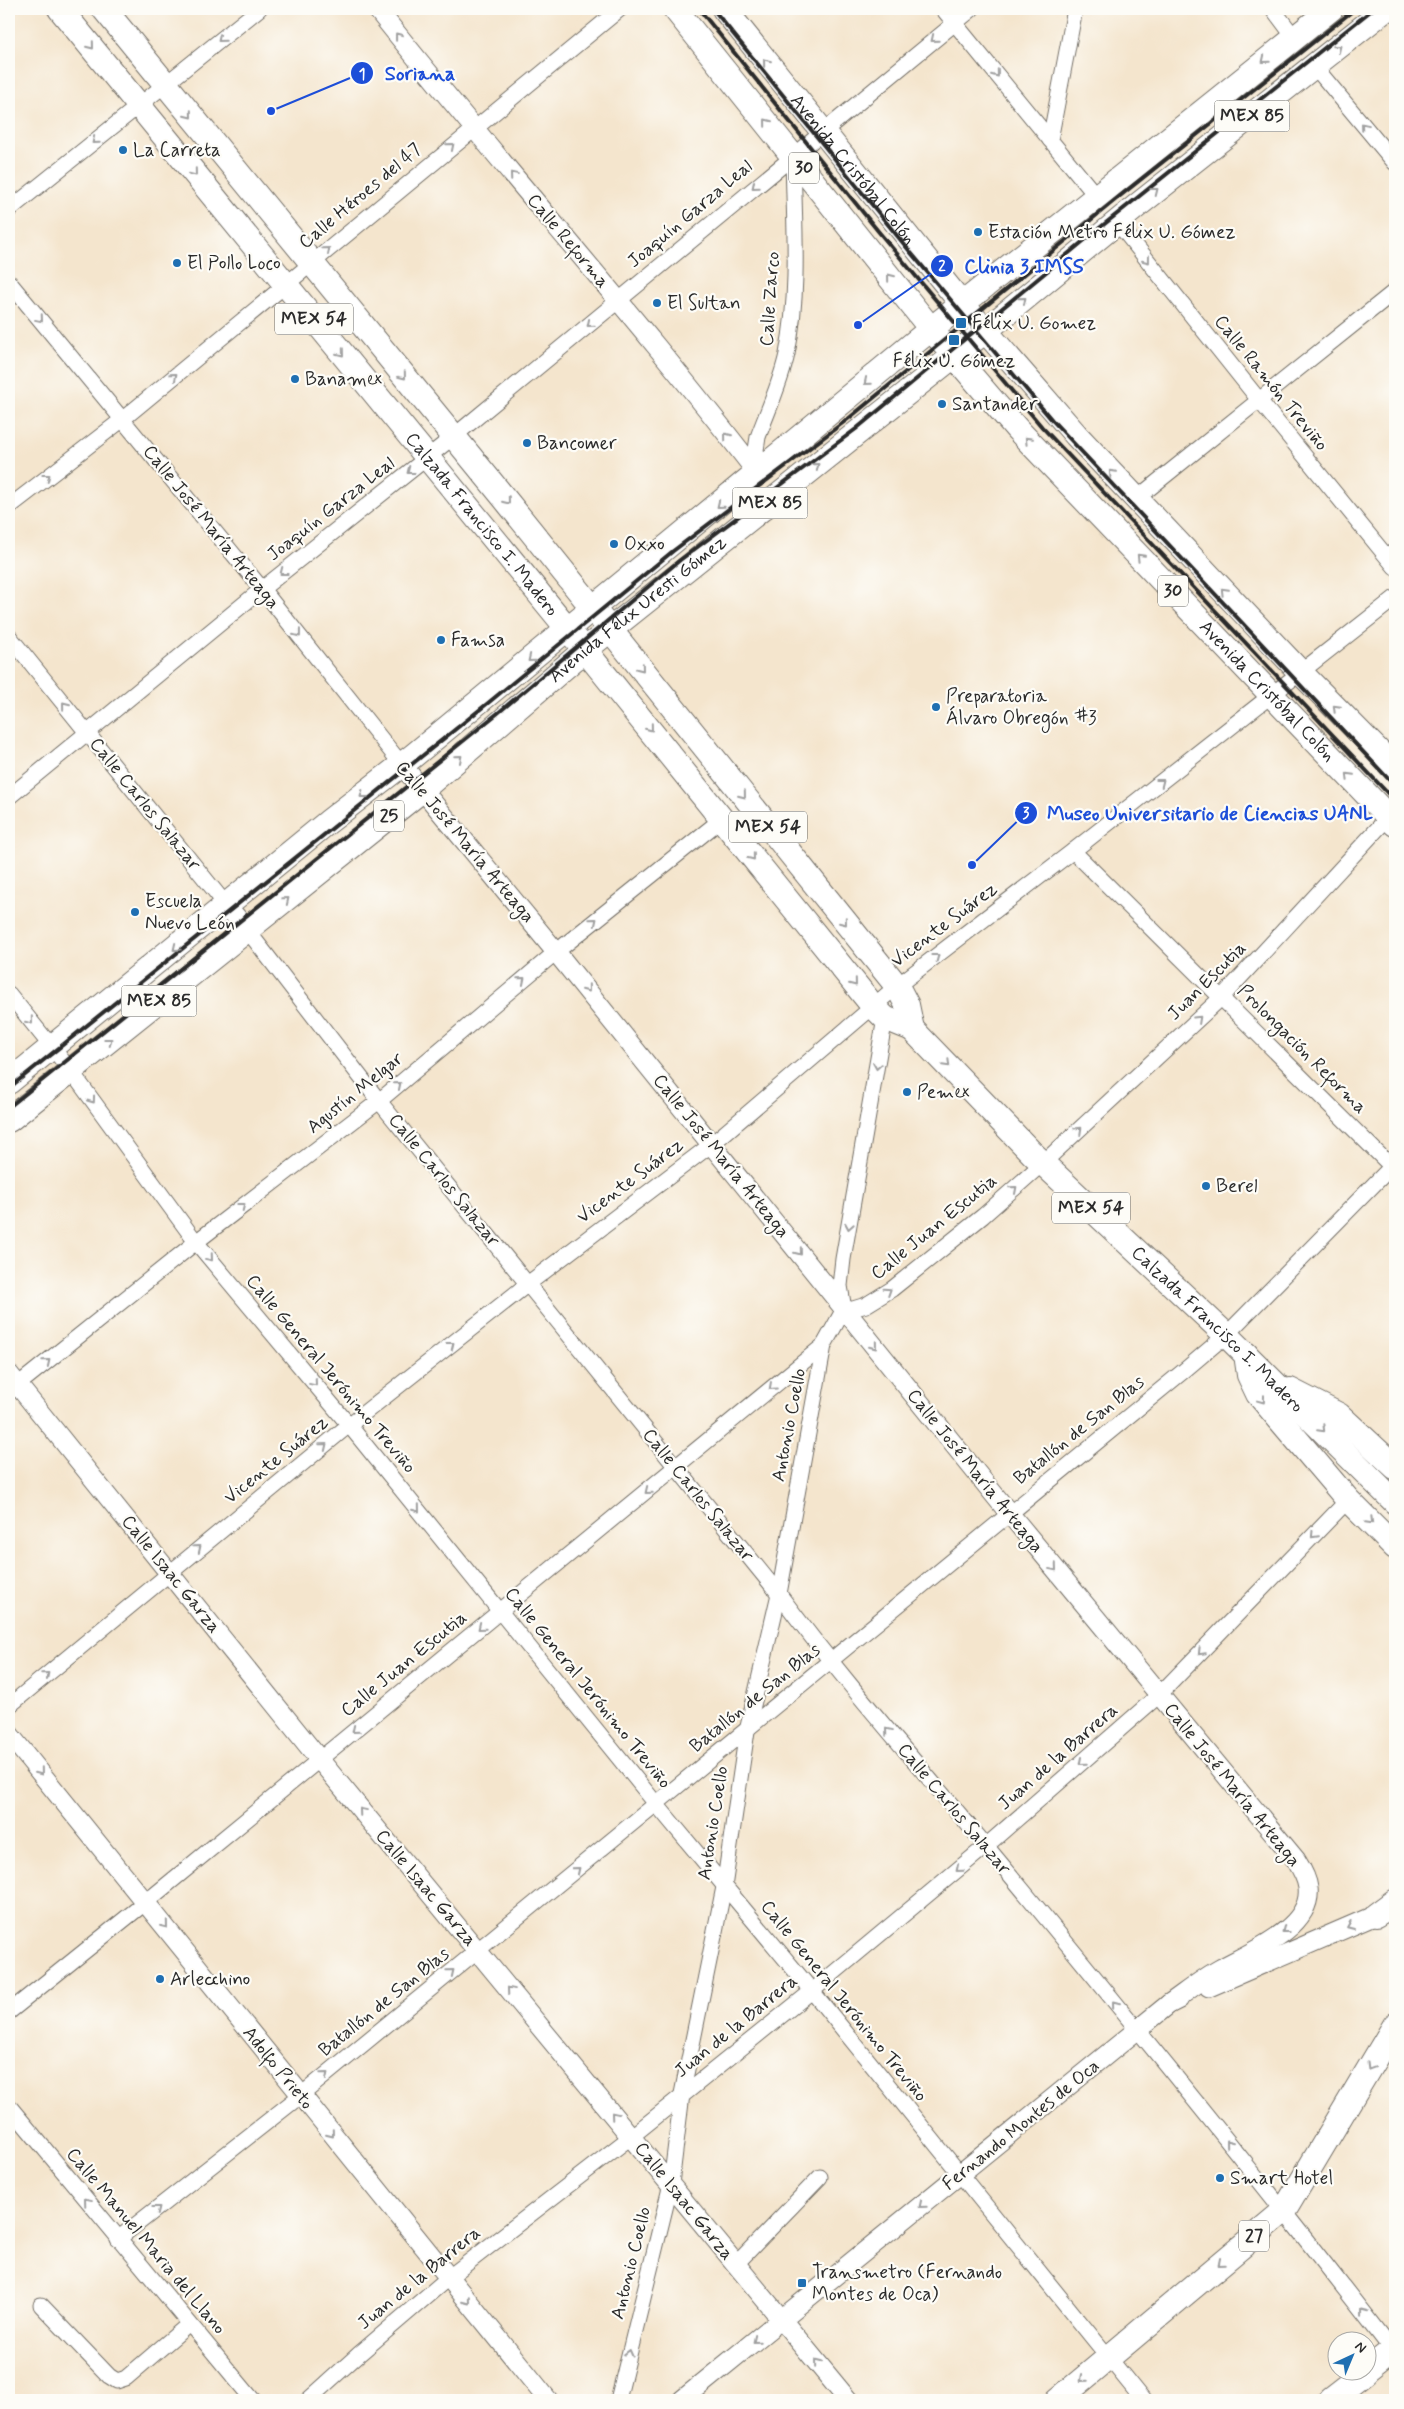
<svg xmlns="http://www.w3.org/2000/svg" width="1404" height="2409" font-family="Mynerve,sans-serif">
<style>
.lines{fill:none;stroke-linecap:round;stroke-linejoin:round}
.minor-casing{stroke:#716c64;stroke-width:17}
.tertiary-casing{stroke:#716c64;stroke-width:21}
.primary-casing{stroke:#716c64;stroke-width:26}
.minor{stroke:#fff;stroke-width:15}
.tertiary{stroke:#fff;stroke-width:19}
.primary{stroke:#fff;stroke-width:24}
.rail{stroke:#2b2b2b;stroke-width:4}
.oneway{stroke:#a0a0a0}
.poi-dot{fill:#1f6fb2;stroke:#fdfcf7;stroke-width:2}
.labels{text-anchor:middle;dominant-baseline:central;stroke-width:4.5;stroke-linejoin:round;paint-order:stroke}
.shield{fill:#fdfcf7;stroke:#6a6a68;stroke-width:1}
.shield-label{font-size:18px;font-weight:bold;fill:#2b2b2b}
.poi-label{font-size:19px;fill:#2b2b2b;stroke:#fdfcf7;text-anchor:start}
.street-label{font-size:19px;fill:#2b2b2b;stroke:#fdfcf7}
.leader{fill:none;stroke:#1d4ed8;stroke-width:2}
.callout-dot{fill:#1d4ed8;stroke:#fdfcf7;stroke-width:2}
.mark-label{font-size:15px;text-anchor:middle;font-weight:bold;fill:#fff}
.callout-label{font-size:20px;text-anchor:middle;font-weight:bold;fill:#1d4ed8;stroke:#fdfcf7;stroke-width:4.5;stroke-linejoin:round;paint-order:stroke}
</style>
<rect width="100%" height="100%" fill="#fdfcf7"/>
<filter id="ink" filterUnits="userSpaceOnUse"><feTurbulence type="fractalNoise" baseFrequency=".02" numOctaves="2"/><feDisplacementMap in="SourceGraphic" scale="10" xChannelSelector="R" yChannelSelector="G"/><feConvolveMatrix kernelMatrix="1 2 1 2 8 2 1 2 1" color-interpolation-filters="sRGB"/></filter>
<filter id="wash" filterUnits="userSpaceOnUse"><feTurbulence type="fractalNoise" baseFrequency=".0096" numOctaves="4" result="noise"/><feDisplacementMap in="SourceGraphic" scale="20" xChannelSelector="R" yChannelSelector="G"/><feGaussianBlur stdDeviation="1.12" result="paint"/><feColorMatrix in="noise" values="0 0 0 0 0 0 0 0 0 0 0 0 0 0 0 0 0 1.4 0 .05"/><feComposite in="paint" operator="in"/></filter>
<g filter="url(#wash)">
<rect width="100%" height="100%" fill="#f4e5cd"/>
</g>
<g filter="url(#ink)">
<g class="lines">
<defs>
<g id="minor">
<polyline points="943,9 1097,197"/>
<polyline points="1273,9 1294,37"/>
<polyline points="1315,67 1395,163"/>
<polyline points="1050,140 1075,9"/>
<polyline points="9,210 259,9"/>
<polyline points="1117,222 1259,400 1395,567"/>
<polyline points="9,282 262,589 402,765"/>
<path d="M761,471L756,450L758,437C768,410 781,382 787,354C800,290 794,221 793,156"/>
<polyline points="1136,499 1395,291"/>
<polyline points="9,507 123,419 620,9"/>
<polyline points="9,636 227,906"/>
<polyline points="9,797 262,589 453,437 972,9"/>
<polyline points="1073,851 1395,1170"/>
<path d="M248,931L379,1101L779,1594C844,1682 917,1763 987,1847C1125,2013 1261,2180 1392,2350"/>
<polyline points="9,994 71,1071 196,1242 349,1425 657,1805 812,1991 1143,2400"/>
<polyline points="844,1309 853,1309 866,1305 892,1289 983,1216 1043,1163 1222,997 1394,811"/>
<polyline points="9,1392 196,1242 379,1101 556,952 722,819"/>
<polyline points="9,1706 349,1425 529,1283 712,1144 897,986 1073,851 1395,598"/>
<polyline points="9,2012 146,1902 824,1345"/>
<polyline points="9,2106 253,2400"/>
<polyline points="118,2239 300,2096 1186,1369 1226,1335 1395,1163"/>
<polyline points="736,2264 820,2177"/>
<polyline points="41,2305 109,2376 117,2381 126,2378 189,2324"/>
<polyline points="308,2400 358,2355 448,2278 632,2136 812,1991 986,1846 1159,1695 1348,1500"/>
<polyline points="618,2400 671,2184 682,2094 724,1887 747,1731 779,1594 824,1345 844,1309 840,1286 843,1259 885,1018"/>
</g>
<g id="tertiary">
<path d="M377,9C501,166 636,315 758,474"/>
<path d="M402,765L556,952L1009,1513L1296,1860C1301,1868 1307,1878 1308,1888C1313,1928 1248,1953 1220,1969C1202,1979 1186,1992 1169,2004"/>
<polyline points="227,906 248,931"/>
<polyline points="9,1374 319,1759 848,2400"/>
<polyline points="9,1734 548,2400"/>
<polyline points="1209,1987 1376,1915 1389,1912"/>
<polyline points="682,2400 1169,2004 1179,1999"/>
</g>
<g id="primary">
<path id="s1" d="M60,9C333,340 604,672 873,1006L885,1018L912,1029L1032,1153L1226,1335L1395,1502"/>
<polyline points="104,9 505,499 897,986 907,1005 912,1029"/>
<path id="s2" d="M675,9L931,329L1017,429L1395,824"/>
<path id="s3" d="M724,9L962,304L1076,435L1301,673L1395,768"/>
<polyline points="9,1082 328,822 413,756 931,329 1331,9"/>
<path id="s4" d="M9,1120L422,790L586,649L985,331L1138,205L1386,9"/>
<polyline points="1246,1354 1249,1375 1258,1394 1348,1500 1395,1547"/>
<polyline points="1290,1390 1339,1415 1395,1467"/>
<polyline points="1376,1915 1395,1901"/>
<polyline points="1366,2371 1395,2348"/>
<polyline points="1058,2400 1284,2211 1395,2025"/>
<polyline points="1330,2400 1366,2372"/>
</g>
</defs>
<use href="#minor" class="minor-casing"/>
<use href="#tertiary" class="tertiary-casing"/>
<use href="#primary" class="primary-casing"/>
<use href="#minor" class="minor"/>
<use href="#tertiary" class="tertiary"/>
<use href="#primary" class="primary"/>
<g class="rail">
<polyline points="699,9 878,231 1042,427 1395,801"/>
<polyline points="713,9 912,254 1052,420 1395,786"/>
<polyline points="9,1088 488,703 673,551 848,419 1120,196 1355,9"/>
<polyline points="9,1107 498,713 680,560 856,429 1092,234 1373,9"/>
</g>
</g>
<defs><path id="oneway-chevron" d="M-2-3.5L2.5 0L-2 3.5" fill="none" stroke-width="1.6" stroke-linecap="round" stroke-linejoin="round" transform="scale(1.25)"/></defs>
<g class="oneway">
<use href="#oneway-chevron" transform="translate(398 36) rotate(-128)"/>
<use href="#oneway-chevron" transform="translate(221 39) rotate(141)"/>
<use href="#oneway-chevron" transform="translate(934 39) rotate(141)"/>
<use href="#oneway-chevron" transform="translate(91 46) rotate(51)"/>
<use href="#oneway-chevron" transform="translate(1338 48) rotate(-39)"/>
<use href="#oneway-chevron" transform="translate(1265 60) rotate(141)"/>
<use href="#oneway-chevron" transform="translate(766 62) rotate(-129)"/>
<use href="#oneway-chevron" transform="translate(996 74) rotate(51)"/>
<use href="#oneway-chevron" transform="translate(189 115) rotate(51)"/>
<use href="#oneway-chevron" transform="translate(767 122) rotate(-129)"/>
<use href="#oneway-chevron" transform="translate(1364 126) rotate(-130)"/>
<use href="#oneway-chevron" transform="translate(95 141) rotate(141)"/>
<use href="#oneway-chevron" transform="translate(451 146) rotate(-40)"/>
<use href="#oneway-chevron" transform="translate(194 173) rotate(51)"/>
<use href="#oneway-chevron" transform="translate(513 175) rotate(-130)"/>
<use href="#oneway-chevron" transform="translate(755 186) rotate(140)"/>
<use href="#oneway-chevron" transform="translate(1155 191) rotate(-38)"/>
<use href="#oneway-chevron" transform="translate(327 250) rotate(-40)"/>
<use href="#oneway-chevron" transform="translate(1147 260) rotate(52)"/>
<use href="#oneway-chevron" transform="translate(890 277) rotate(-129)"/>
<use href="#oneway-chevron" transform="translate(1023 300) rotate(-40)"/>
<use href="#oneway-chevron" transform="translate(40 319) rotate(50)"/>
<use href="#oneway-chevron" transform="translate(590 324) rotate(140)"/>
<use href="#oneway-chevron" transform="translate(341 353) rotate(51)"/>
<use href="#oneway-chevron" transform="translate(174 376) rotate(-40)"/>
<use href="#oneway-chevron" transform="translate(403 376) rotate(51)"/>
<use href="#oneway-chevron" transform="translate(867 382) rotate(140)"/>
<use href="#oneway-chevron" transform="translate(727 436) rotate(-129)"/>
<use href="#oneway-chevron" transform="translate(1028 440) rotate(-134)"/>
<use href="#oneway-chevron" transform="translate(816 466) rotate(-39)"/>
<use href="#oneway-chevron" transform="translate(410 471) rotate(142)"/>
<use href="#oneway-chevron" transform="translate(1112 473) rotate(-133)"/>
<use href="#oneway-chevron" transform="translate(47 477) rotate(-38)"/>
<use href="#oneway-chevron" transform="translate(507 501) rotate(51)"/>
<use href="#oneway-chevron" transform="translate(720 505) rotate(141)"/>
<use href="#oneway-chevron" transform="translate(1140 557) rotate(-134)"/>
<use href="#oneway-chevron" transform="translate(283 572) rotate(142)"/>
<use href="#oneway-chevron" transform="translate(1224 591) rotate(-134)"/>
<use href="#oneway-chevron" transform="translate(298 634) rotate(52)"/>
<use href="#oneway-chevron" transform="translate(531 659) rotate(141)"/>
<use href="#oneway-chevron" transform="translate(641 668) rotate(51)"/>
<use href="#oneway-chevron" transform="translate(65 705) rotate(-129)"/>
<use href="#oneway-chevron" transform="translate(1336 708) rotate(-135)"/>
<use href="#oneway-chevron" transform="translate(650 728) rotate(51)"/>
<use href="#oneway-chevron" transform="translate(459 758) rotate(-40)"/>
<use href="#oneway-chevron" transform="translate(1349 776) rotate(-134)"/>
<use href="#oneway-chevron" transform="translate(1161 782) rotate(-38)"/>
<use href="#oneway-chevron" transform="translate(363 795) rotate(143)"/>
<use href="#oneway-chevron" transform="translate(743 795) rotate(51)"/>
<use href="#oneway-chevron" transform="translate(752 857) rotate(51)"/>
<use href="#oneway-chevron" transform="translate(286 900) rotate(-39)"/>
<use href="#oneway-chevron" transform="translate(594 921) rotate(-39)"/>
<use href="#oneway-chevron" transform="translate(844 922) rotate(51)"/>
<use href="#oneway-chevron" transform="translate(176 948) rotate(141)"/>
<use href="#oneway-chevron" transform="translate(936 957) rotate(-37)"/>
<use href="#oneway-chevron" transform="translate(522 980) rotate(-40)"/>
<use href="#oneway-chevron" transform="translate(854 983) rotate(51)"/>
<use href="#oneway-chevron" transform="translate(587 989) rotate(51)"/>
<use href="#oneway-chevron" transform="translate(1198 1019) rotate(-43)"/>
<use href="#oneway-chevron" transform="translate(30 1021) rotate(51)"/>
<use href="#oneway-chevron" transform="translate(109 1041) rotate(-38)"/>
<use href="#oneway-chevron" transform="translate(947 1064) rotate(45)"/>
<use href="#oneway-chevron" transform="translate(877 1066) rotate(99)"/>
<use href="#oneway-chevron" transform="translate(398 1085) rotate(-40)"/>
<use href="#oneway-chevron" transform="translate(92 1100) rotate(54)"/>
<use href="#oneway-chevron" transform="translate(1079 1130) rotate(-43)"/>
<use href="#oneway-chevron" transform="translate(1014 1189) rotate(-41)"/>
<use href="#oneway-chevron" transform="translate(242 1206) rotate(-38)"/>
<use href="#oneway-chevron" transform="translate(849 1226) rotate(100)"/>
<use href="#oneway-chevron" transform="translate(799 1252) rotate(51)"/>
<use href="#oneway-chevron" transform="translate(210 1258) rotate(50)"/>
<use href="#oneway-chevron" transform="translate(888 1291) rotate(-33)"/>
<use href="#oneway-chevron" transform="translate(451 1345) rotate(-38)"/>
<use href="#oneway-chevron" transform="translate(874 1346) rotate(51)"/>
<use href="#oneway-chevron" transform="translate(47 1362) rotate(-39)"/>
<use href="#oneway-chevron" transform="translate(314 1383) rotate(50)"/>
<use href="#oneway-chevron" transform="translate(772 1387) rotate(138)"/>
<use href="#oneway-chevron" transform="translate(1262 1400) rotate(53)"/>
<use href="#oneway-chevron" transform="translate(1322 1429) rotate(45)"/>
<use href="#oneway-chevron" transform="translate(324 1446) rotate(-39)"/>
<use href="#oneway-chevron" transform="translate(648 1491) rotate(141)"/>
<use href="#oneway-chevron" transform="translate(417 1509) rotate(51)"/>
<use href="#oneway-chevron" transform="translate(1370 1521) rotate(45)"/>
<use href="#oneway-chevron" transform="translate(1314 1535) rotate(134)"/>
<use href="#oneway-chevron" transform="translate(198 1548) rotate(-39)"/>
<use href="#oneway-chevron" transform="translate(1054 1568) rotate(50)"/>
<use href="#oneway-chevron" transform="translate(481 1627) rotate(141)"/>
<use href="#oneway-chevron" transform="translate(1201 1652) rotate(134)"/>
<use href="#oneway-chevron" transform="translate(46 1675) rotate(-40)"/>
<use href="#oneway-chevron" transform="translate(355 1730) rotate(141)"/>
<use href="#oneway-chevron" transform="translate(888 1731) rotate(-130)"/>
<use href="#oneway-chevron" transform="translate(1082 1762) rotate(139)"/>
<use href="#oneway-chevron" transform="translate(40 1772) rotate(51)"/>
<use href="#oneway-chevron" transform="translate(362 1811) rotate(-130)"/>
<use href="#oneway-chevron" transform="translate(959 1869) rotate(140)"/>
<use href="#oneway-chevron" transform="translate(577 1870) rotate(-39)"/>
<use href="#oneway-chevron" transform="translate(165 1925) rotate(51)"/>
<use href="#oneway-chevron" transform="translate(1350 1926) rotate(157)"/>
<use href="#oneway-chevron" transform="translate(1285 1930) rotate(142)"/>
<use href="#oneway-chevron" transform="translate(451 1972) rotate(-39)"/>
<use href="#oneway-chevron" transform="translate(510 1990) rotate(-130)"/>
<use href="#oneway-chevron" transform="translate(1115 2004) rotate(-129)"/>
<use href="#oneway-chevron" transform="translate(1370 2067) rotate(121)"/>
<use href="#oneway-chevron" transform="translate(325 2075) rotate(-39)"/>
<use href="#oneway-chevron" transform="translate(614 2115) rotate(-130)"/>
<use href="#oneway-chevron" transform="translate(331 2134) rotate(51)"/>
<use href="#oneway-chevron" transform="translate(1229 2143) rotate(-129)"/>
<use href="#oneway-chevron" transform="translate(87 2201) rotate(-130)"/>
<use href="#oneway-chevron" transform="translate(922 2205) rotate(141)"/>
<use href="#oneway-chevron" transform="translate(157 2209) rotate(-38)"/>
<use href="#oneway-chevron" transform="translate(1221 2263) rotate(140)"/>
<use href="#oneway-chevron" transform="translate(467 2301) rotate(51)"/>
<use href="#oneway-chevron" transform="translate(1363 2312) rotate(-128)"/>
<use href="#oneway-chevron" transform="translate(756 2340) rotate(141)"/>
<use href="#oneway-chevron" transform="translate(629 2353) rotate(-76)"/>
<use href="#oneway-chevron" transform="translate(817 2363) rotate(-129)"/>
<use href="#oneway-chevron" transform="translate(1083 2379) rotate(140)"/>
</g>
</g>
<g class="poi-dot">
<circle cx="123" cy="150" r="5"/>
<circle cx="978" cy="232" r="5"/>
<circle cx="177" cy="263" r="5"/>
<circle cx="657" cy="303" r="5"/>
<rect x="955" y="317" width="12" height="12" rx="2.5"/>
<rect x="948" y="334" width="12" height="12" rx="2.5"/>
<circle cx="295" cy="379" r="5"/>
<circle cx="942" cy="404" r="5"/>
<circle cx="527" cy="443" r="5"/>
<circle cx="614" cy="544" r="5"/>
<circle cx="441" cy="640" r="5"/>
<circle cx="936" cy="707" r="5"/>
<circle cx="135" cy="912" r="5"/>
<circle cx="907" cy="1092" r="5"/>
<circle cx="1206" cy="1186" r="5"/>
<circle cx="160" cy="1979" r="5"/>
<circle cx="1220" cy="2178" r="5"/>
<rect x="797" y="2278" width="10" height="10" rx="2.5"/>
</g>
<g class="labels">
<g class="shield">
<rect x="1214.5" y="100.5" width="75" height="31" rx="4"/>
<rect x="789" y="152.5" width="30" height="31" rx="4"/>
<rect x="275" y="303.5" width="78" height="31" rx="4"/>
<rect x="732.5" y="487.5" width="75" height="31" rx="4"/>
<rect x="1158" y="575.5" width="30" height="31" rx="4"/>
<rect x="374" y="800.5" width="30" height="31" rx="4"/>
<rect x="729" y="811.5" width="78" height="31" rx="4"/>
<rect x="121.5" y="985.5" width="75" height="31" rx="4"/>
<rect x="1052" y="1192.5" width="78" height="31" rx="4"/>
<rect x="1239" y="2220.5" width="30" height="31" rx="4"/>
</g>
<g class="shield-label">
<text x="1252" y="116">MEX 85</text>
<text x="804" y="168">30</text>
<text x="314" y="319">MEX 54</text>
<text x="770" y="503">MEX 85</text>
<text x="1173" y="591">30</text>
<text x="389" y="816">25</text>
<text x="768" y="827">MEX 54</text>
<text x="159" y="1001">MEX 85</text>
<text x="1091" y="1208">MEX 54</text>
<text x="1254" y="2236">27</text>
</g>
<g class="poi-label">
<text x="133" y="150">La Carreta</text>
<text x="988" y="232">Estación Metro Félix U. Gómez</text>
<text x="187" y="263">El Pollo Loco</text>
<text x="667" y="303">El Sultan</text>
<text x="972" y="323">Félix U. Gomez</text>
<text x="954" y="361" text-anchor="middle">Félix U. Gómez</text>
<text x="305" y="379">Banamex</text>
<text x="952" y="404">Santander</text>
<text x="537" y="443">Bancomer</text>
<text x="624" y="544">Oxxo</text>
<text x="451" y="640">Famsa</text>
<text x="946" y="696">Preparatoria<tspan x="946" dy="22">Álvaro Obregón #3</tspan></text>
<text x="145" y="901">Escuela<tspan x="145" dy="22">Nuevo León</tspan></text>
<text x="917" y="1092">Pemex</text>
<text x="1216" y="1186">Berel</text>
<text x="170" y="1979">Arlecchino</text>
<text x="1230" y="2178">Smart Hotel</text>
<text x="812" y="2272">Transmetro (Fernando<tspan x="812" dy="22">Montes de Oca)</tspan></text>
</g>
<g class="street-label">
<text stroke="none"><textPath href="#s3" startOffset="206">Avenida Cristóbal Colón</textPath></text>
<text transform="translate(360 196) rotate(-40)">Calle Héroes del 47</text>
<text transform="translate(690 214) rotate(-40)">Joaquín Garza Leal</text>
<text transform="translate(568 241) rotate(50)">Calle Reforma</text>
<text transform="translate(770 299) rotate(-86)">Calle Zarco</text>
<text transform="translate(1271 383) rotate(51)">Calle Ramón Treviño</text>
<text transform="translate(331 509) rotate(-38)">Joaquín Garza Leal</text>
<text stroke="none"><textPath href="#s1" startOffset="666">Calzada Francisco I. Madero</textPath></text>
<text transform="translate(211 527) rotate(51)">Calle José María Arteaga</text>
<text stroke="none"><textPath href="#s4" startOffset="810">Avenida Félix Uresti Gómez</textPath></text>
<text stroke="none"><textPath href="#s2" startOffset="904">Avenida Cristóbal Colón</textPath></text>
<text transform="translate(145 804) rotate(51)">Calle Carlos Salazar</text>
<text transform="translate(465 842) rotate(50)">Calle José María Arteaga</text>
<text transform="translate(944 925) rotate(-37)">Vicente Suárez</text>
<text transform="translate(1207 981) rotate(-45)">Juan Escutia</text>
<text transform="translate(1302 1049) rotate(45)">Prolongación Reforma</text>
<text transform="translate(355 1093) rotate(-39)">Agustín Melgar</text>
<text transform="translate(721 1156) rotate(51)">Calle José María Arteaga</text>
<text transform="translate(444 1180) rotate(51)">Calle Carlos Salazar</text>
<text transform="translate(630 1181) rotate(-37)">Vicente Suárez</text>
<text transform="translate(934 1227) rotate(-39)">Calle Juan Escutia</text>
<text stroke="none"><textPath href="#s1" startOffset="1761">Calzada Francisco I. Madero</textPath></text>
<text transform="translate(331 1374) rotate(50)">Calle General Jerónimo Treviño</text>
<text transform="translate(789 1425) rotate(-79)">Antonio Coello</text>
<text transform="translate(1079 1430) rotate(-39)">Batallón de San Blas</text>
<text transform="translate(276 1460) rotate(-39)">Vicente Suárez</text>
<text transform="translate(975 1471) rotate(51)">Calle José María Arteaga</text>
<text transform="translate(698 1495) rotate(51)">Calle Carlos Salazar</text>
<text transform="translate(171 1574) rotate(51)">Calle Isaac Garza</text>
<text transform="translate(404 1664) rotate(-39)">Calle Juan Escutia</text>
<text transform="translate(588 1688) rotate(51)">Calle General Jerónimo Treviño</text>
<text transform="translate(755 1698) rotate(-39)">Batallón de San Blas</text>
<text transform="translate(1058 1757) rotate(-41)">Juan de la Barrera</text>
<text transform="translate(1232 1785) rotate(51)">Calle José María Arteaga</text>
<text transform="translate(954 1809) rotate(50)">Calle Carlos Salazar</text>
<text transform="translate(713 1823) rotate(-81)">Antonio Coello</text>
<text transform="translate(426 1888) rotate(50)">Calle Isaac Garza</text>
<text transform="translate(844 2001) rotate(51)">Calle General Jerónimo Treviño</text>
<text transform="translate(384 2002) rotate(-39)">Batallón de San Blas</text>
<text transform="translate(736 2026) rotate(-39)">Juan de la Barrera</text>
<text transform="translate(278 2068) rotate(51)">Adolfo Prieto</text>
<text transform="translate(1021 2125) rotate(-39)">Fernando Montes de Oca</text>
<text transform="translate(684 2201) rotate(51)">Calle Isaac Garza</text>
<text transform="translate(146 2241) rotate(50)">Calle Manuel Maria del Llano</text>
<text transform="translate(631 2263) rotate(-76)">Antonio Coello</text>
<text transform="translate(419 2278) rotate(-39)">Juan de la Barrera</text>
</g>
</g>
<path class="leader" d="M271 111L362 73M858 325L942 266M972 865L1026 813"/>
<g class="callout-dot">
<circle cx="271" cy="111" r="5"/>
<circle cx="858" cy="325" r="5"/>
<circle cx="972" cy="865" r="5"/>
<circle cx="362" cy="73" r="12"/>
<circle cx="942" cy="266" r="12"/>
<circle cx="1026" cy="813" r="12"/>
</g>
<g class="mark-label">
<text x="362" y="79">1</text>
<text x="942" y="271">2</text>
<text x="1026" y="818">3</text>
</g>
<g class="callout-label">
<text x="420" y="80">Soriana</text>
<text x="1024" y="273">Clinia 3 IMSS</text>
<text x="1210" y="820">Museo Universitario de Ciencias UANL</text>
</g>
<rect width="1404" height="2409" fill="none" stroke="#fdfcf7" stroke-width="30"/>
<g transform="translate(1352 2356) rotate(44)"><circle r="24" fill="#fdfcf7" stroke="#a9a8a5"/>
<path d="M0-4L9 19L0 12L-9 19Z" fill="#1f6fb2"/>
<text y="-8" font-size="14" font-weight="bold" text-anchor="middle" fill="#2b2b2b">N</text>
</g>
</svg>
